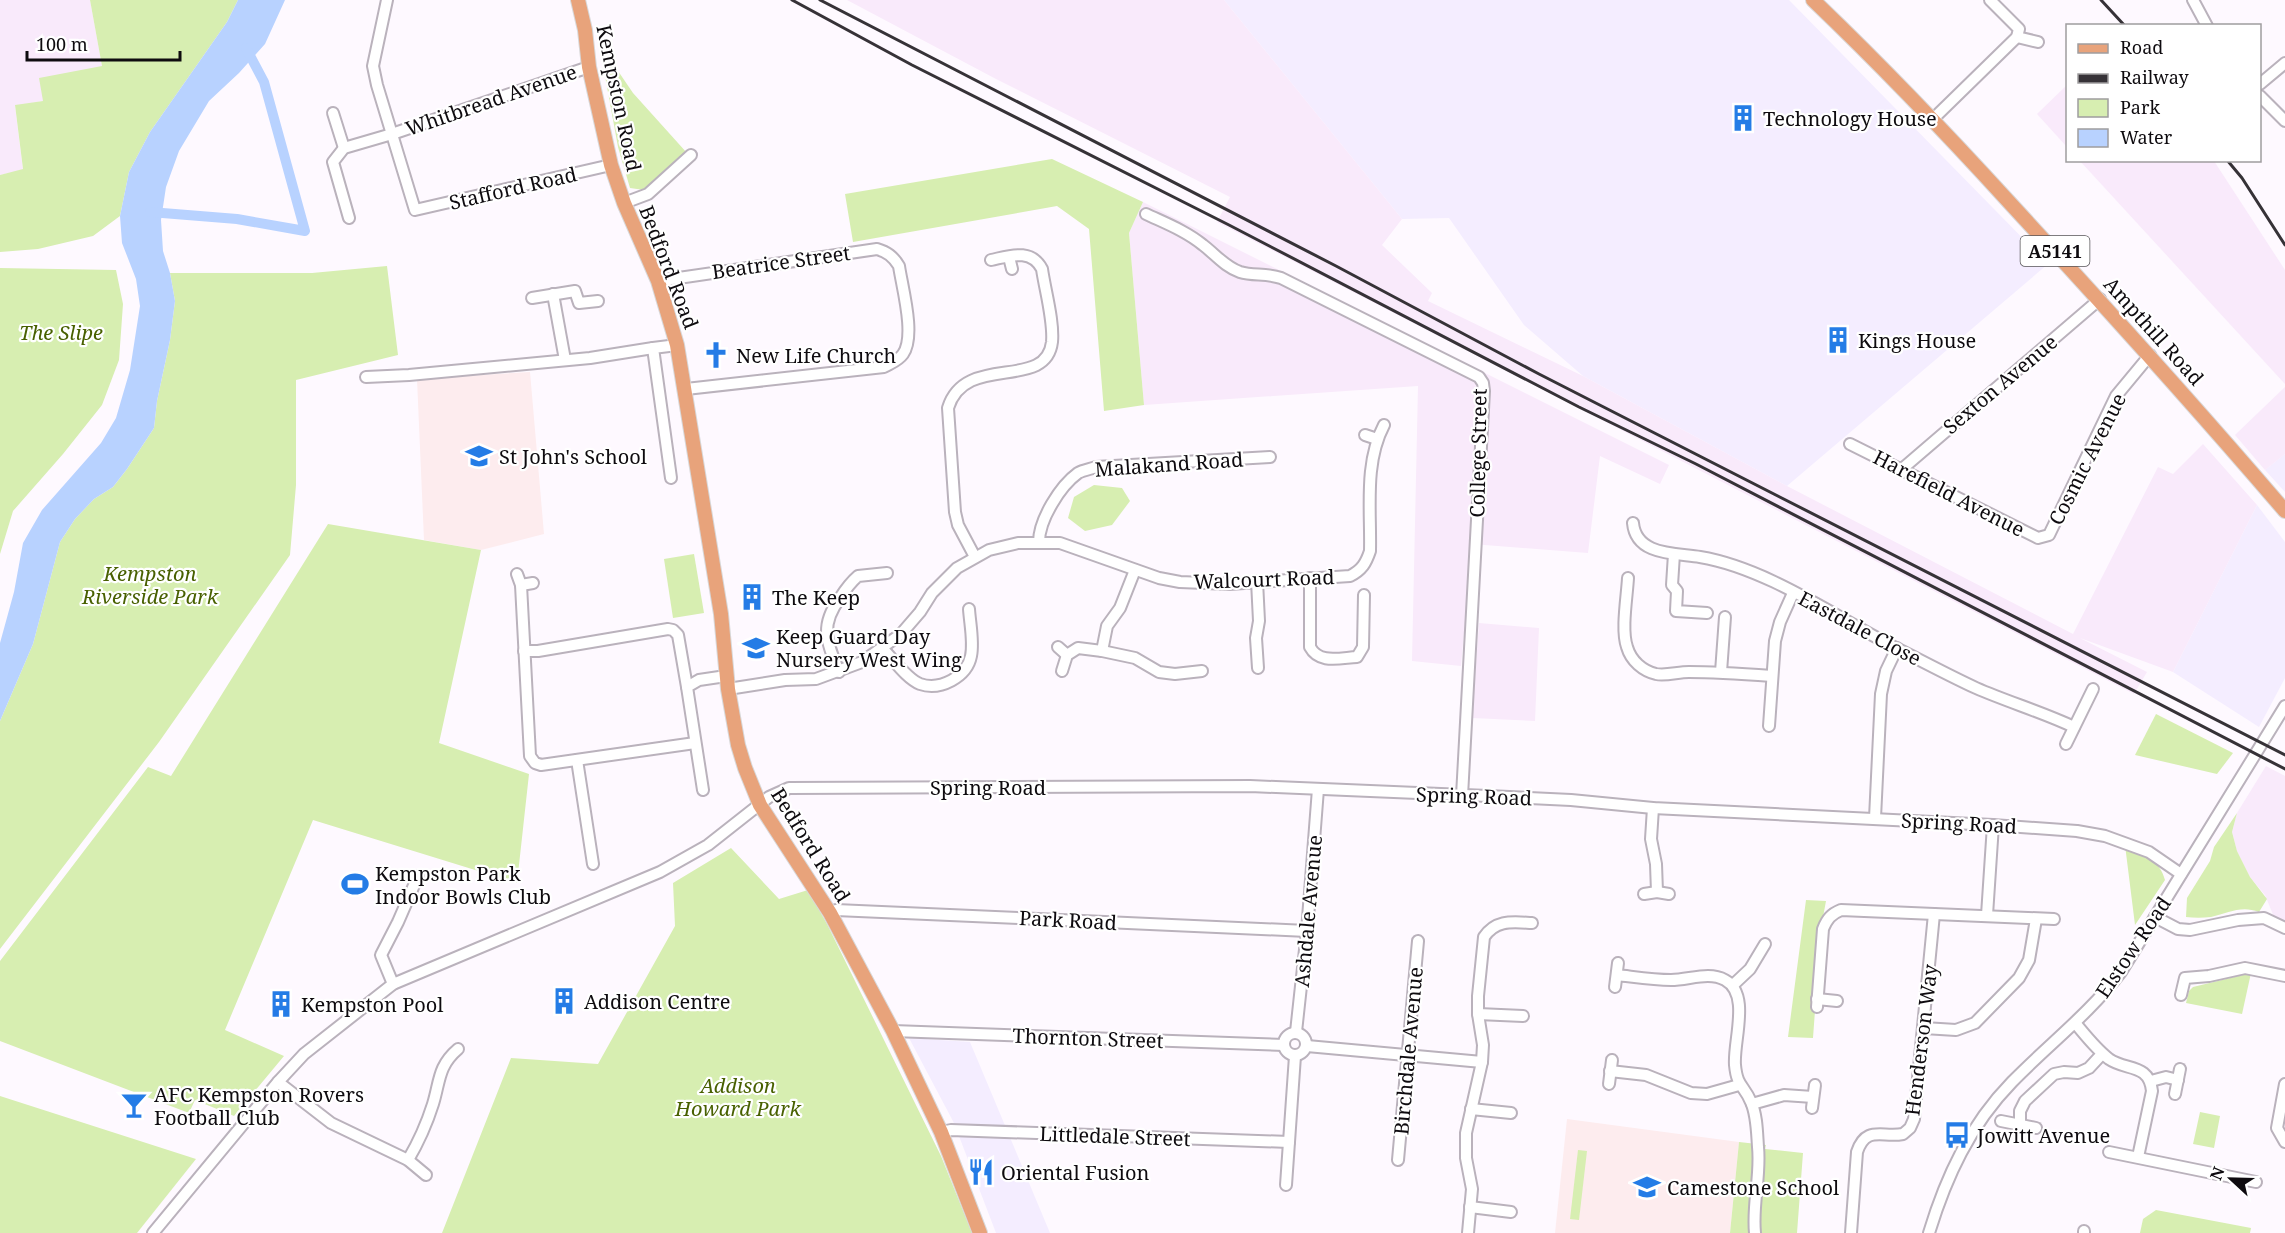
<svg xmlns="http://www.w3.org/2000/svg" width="2285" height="1233" font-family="'Noto Serif',serif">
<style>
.commercial{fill:#f4edff}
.built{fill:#f9eafb}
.education{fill:#fdecee}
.green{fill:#d7eeb1}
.water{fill:#b8d2ff}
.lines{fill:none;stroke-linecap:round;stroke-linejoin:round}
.canal{stroke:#b8d2ff;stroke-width:10}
.minor-casing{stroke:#bab2bc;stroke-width:14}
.major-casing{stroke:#d8d8d9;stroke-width:16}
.minor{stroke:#fff;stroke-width:10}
.major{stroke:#e8a37b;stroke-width:14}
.rail{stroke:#363237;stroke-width:3}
.labels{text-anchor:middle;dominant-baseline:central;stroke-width:4.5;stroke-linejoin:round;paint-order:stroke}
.shield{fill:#fff;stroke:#565457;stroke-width:1.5}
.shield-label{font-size:18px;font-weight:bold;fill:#0e0b0f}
.street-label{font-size:20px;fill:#0e0b0f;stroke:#fff}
.poi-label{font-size:20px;fill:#0e0b0f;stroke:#fff;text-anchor:start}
.park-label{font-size:20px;font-style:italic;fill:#486000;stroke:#fff}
</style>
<rect width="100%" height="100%" fill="#fef9ff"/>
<g class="commercial">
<polygon points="1224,0 1789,0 2048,264 1787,486 1583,376 1524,325 1449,218 1402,219"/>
<polygon points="2285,454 2285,492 2265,470"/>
<polygon points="2257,505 2285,542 2285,678 2259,727 2173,672"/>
<polygon points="909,1038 970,1042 1050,1233 996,1233 954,1123"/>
</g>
<g class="built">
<polygon points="0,0 90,0 102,66 43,101 15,106 23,170 0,175"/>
<polygon points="847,0 1224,0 1402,219 1382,245 1432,293 1428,301 1583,376 1787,486 2073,634 2158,467 2173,474 2203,444 2257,505 2173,672 2080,638 2147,672 2134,694 1217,222 1230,197 996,79"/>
<polygon points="2067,85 2067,147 2037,114"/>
<polygon points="2080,161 2214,161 2285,270 2285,384"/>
<polygon points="1143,202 1669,465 1660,484 1600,456 1588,553 1472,544 1461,666 1412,661 1418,386 1144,405 1129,233"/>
<polygon points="2285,387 2285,454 2265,470 2235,435"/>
<polygon points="1479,623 1539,628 1535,721 1472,718"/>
<polygon points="2266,766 2285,776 2285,923 2274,917 2265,895 2250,877 2237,851 2232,832 2237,813"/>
</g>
<g class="education">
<polygon points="530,372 544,534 481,550 424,540 417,379"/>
<polygon points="1567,1119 1739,1142 1730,1233 1555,1233"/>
</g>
<g class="green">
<polygon points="90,0 238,0 227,22 150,132 129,172 120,216 93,236 38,249 0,252 0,175 23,169 15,105 43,101 39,78 102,66"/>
<polygon points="599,43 633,93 687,153 660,179 644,190 630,188 618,147"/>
<polygon points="1052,159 1143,202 1129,233 1144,405 1104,411 1089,229 1057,206 853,242 845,194"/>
<polygon points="387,266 398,355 296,380 296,485 290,555 159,742 0,949 0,721 33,644 60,542 75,519 94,499 113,487 127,469 154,428 157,401 170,340 175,301 170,273 312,273"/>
<polygon points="0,268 116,270 123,304 119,360 102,405 63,454 13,511 0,554"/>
<polygon points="1094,485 1122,488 1130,501 1112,525 1085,531 1068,518 1074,497"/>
<polygon points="328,524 481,550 439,743 529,774 517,883 313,820 225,1030 284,1056 234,1116 195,1100 189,1113 0,1041 0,961 148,767 171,776"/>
<polygon points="694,554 704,613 673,618 664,559"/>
<polygon points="2156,714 2233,753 2217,774 2135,755"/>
<path d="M2237,813L2232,832L2237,851L2250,877L2267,899L2259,912C2241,905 2229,913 2211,917C2203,918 2194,918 2186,917L2187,898L2210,861L2214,847Z"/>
<path d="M2125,845C2142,854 2160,860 2165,880L2135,925Z"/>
<polygon points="731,848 779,899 808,890 827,924 941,1156 972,1233 442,1233 511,1058 598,1064 675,926 673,883"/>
<polygon points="1806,900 1826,901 1821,928 1813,1038 1788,1037"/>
<polygon points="2251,973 2242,1014 2186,1003 2189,991 2193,987"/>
<polygon points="0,1096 196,1159 137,1233 0,1233"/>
<polygon points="2200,1112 2220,1116 2214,1148 2193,1144"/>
<polygon points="1739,1142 1766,1145 1765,1149 1803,1153 1797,1233 1730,1233"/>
<polygon points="1578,1150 1587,1151 1579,1220 1570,1219"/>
<polygon points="2156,1210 2251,1228 2250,1233 2140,1233 2143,1219"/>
</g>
<polygon class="water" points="238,0 285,0 265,44 239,73 209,101 179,151 166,187 161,220 163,251 170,273 175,301 170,340 157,401 154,428 127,469 113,487 94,499 75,519 60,542 33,644 0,721 0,643 14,592 23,543 42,510 101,443 116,418 130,370 140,306 136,279 122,243 120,216 129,172 150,132 227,22"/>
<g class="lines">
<polyline class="canal" points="150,212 237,219 305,231 264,82 246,48"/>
<defs>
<g id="minor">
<polyline points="387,0 373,66 377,85 415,210 611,165"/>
<polyline points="2193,0 2207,26"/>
<polyline points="2017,37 2038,42"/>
<polyline points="2260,84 2285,63"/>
<polyline points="2260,96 2285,121"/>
<polyline points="333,113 344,148"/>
<polyline points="1932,120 2017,37 2019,29 1990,0"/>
<polyline points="624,203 648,194 691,155"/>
<path d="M1146,214C1165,223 1186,231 1203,245C1215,254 1225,267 1240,272C1253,276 1266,273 1281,278L1479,377L1483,383L1484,391L1462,796"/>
<polyline points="349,218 333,162 344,148 392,134 589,67"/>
<polyline points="1009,257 1012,269"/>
<path d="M658,281L877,249C887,252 893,256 899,266C902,287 916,336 903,354C898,361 891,363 884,367L686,389"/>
<polyline points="553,294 565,360"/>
<polyline points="532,298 575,291 579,303 598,301"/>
<polyline points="366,377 409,375 590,358 653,348"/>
<polyline points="1365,435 1377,439"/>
<polyline points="1850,444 2038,538 2049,535 2116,396 2150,355"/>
<polyline points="1902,469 2100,299"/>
<polyline points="671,478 653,348 677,345"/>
<path d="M1633,523C1636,556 1676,553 1700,557C1767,568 1837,618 1898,649C1924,662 1950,676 1976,688C2008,702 2042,712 2074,727"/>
<path d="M1039,542C1039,520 1060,486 1078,473C1083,470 1091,469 1096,467L1270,457"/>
<polyline points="1674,554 1672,585 1677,591 1676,611 1707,613"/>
<path d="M975,557L958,525L955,512L948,408C965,352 1046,392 1052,342C1054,321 1045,290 1042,269C1031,248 1010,256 991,260"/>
<polyline points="517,574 521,585 530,756 535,763 541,765 695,743"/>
<path d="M1310,578V647C1319,664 1339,658 1357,657L1363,647L1364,595"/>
<path d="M1628,578C1627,597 1621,630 1627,647C1631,661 1643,671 1656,674C1666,676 1678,672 1689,672C1716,672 1744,674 1772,676"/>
<polyline points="1257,581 1259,621 1256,638 1258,668"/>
<polyline points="521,585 533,583"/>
<polyline points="1058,647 1067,655"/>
<path d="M883,649C893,659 907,679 920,684C940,691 967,677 971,656C974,642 970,624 969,609"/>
<polyline points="524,651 538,651 668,629 673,630 678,635 687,687"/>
<polyline points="1102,651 1107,626 1120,608 1135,570"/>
<polyline points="1062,671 1067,655 1078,648 1102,651 1135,658 1159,672 1175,674 1202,671"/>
<path d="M839,672C827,642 819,626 840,598C845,590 851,582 858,576L887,573"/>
<polyline points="1721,672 1725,617"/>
<path d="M728,689L785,680L816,679L862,662L901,634L920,612L932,593L957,568L989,550L1018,543H1060L1159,578L1180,582L1229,584L1350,576C1362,570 1366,563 1370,551C1371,509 1364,463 1384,425"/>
<polyline points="1769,726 1775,641 1780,622 1793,593"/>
<polyline points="2066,744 2093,689"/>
<polyline points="577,760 593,864"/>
<polyline points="703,790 687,687 699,680 726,676"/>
<polyline points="1875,818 1881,694 1886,671 1897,648"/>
<polyline points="1657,892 1669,894"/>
<polyline points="1644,894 1657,892 1656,864 1651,839 1653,808"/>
<polyline points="830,913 836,910 1307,931"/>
<polyline points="1987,915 1993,825"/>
<polyline points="2155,917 2178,929 2190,930 2238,920 2264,918 2285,928"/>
<path d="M1617,975C1635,977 1653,980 1671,980C1689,980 1709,971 1725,980C1751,994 1733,1041 1735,1065C1737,1087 1744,1085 1751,1102C1757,1115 1757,1133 1758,1147C1761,1176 1752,1204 1755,1233"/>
<polyline points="393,984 381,955 398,922 418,876"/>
<polyline points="1733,985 1750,969 1765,944"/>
<polyline points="1615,987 1618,963"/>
<polyline points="2181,995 2185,978 2209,976 2245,968 2285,976"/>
<polyline points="1817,999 1837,1001"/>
<path d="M1817,1007L1823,929C1827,919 1831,914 1841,910L2054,919"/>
<polyline points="1478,1014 1523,1016"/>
<path d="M2076,1024C2086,1036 2096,1049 2109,1059C2126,1071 2149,1063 2152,1091L2138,1157"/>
<polyline points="1924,1028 1956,1030 1975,1023 2019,978 2029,960 2036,919"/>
<polyline points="893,1031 1284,1045"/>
<polyline points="1296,1032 1307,931 1318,789"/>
<circle cx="1295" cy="1044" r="11"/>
<polyline points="1307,1046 1482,1062"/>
<polyline points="1610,1071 1646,1075 1691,1093 1707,1094 1739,1085"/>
<polyline points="2151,1081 2166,1077 2178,1080"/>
<polyline points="278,1082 331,1123 408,1160 426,1175"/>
<polyline points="1609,1084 1612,1060"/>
<polyline points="2285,1084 2277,1128 2285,1142"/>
<polyline points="2175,1094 2180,1069"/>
<polyline points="1752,1104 1784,1095 1813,1097"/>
<polyline points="1812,1108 1815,1085"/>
<polyline points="1471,1109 1511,1113"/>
<polyline points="2001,1121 2036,1128"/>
<polyline points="2020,1125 2020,1111 2025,1101 2054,1074 2064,1072 2078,1073 2089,1068 2102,1054"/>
<polyline points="941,1132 951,1130 1289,1142"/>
<polyline points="2109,1152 2256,1182"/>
<path d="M408,1160C418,1143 427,1123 433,1104C440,1081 438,1066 458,1049"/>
<polyline points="1398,1160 1418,941"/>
<polyline points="1286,1185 1295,1056"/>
<polyline points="1470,1207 1511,1212"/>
<polyline points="153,1233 278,1082 304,1054 393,984 660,872 708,845 769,797 789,788 1250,786 1488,796 1571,800 1653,808 1993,825 2077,831 2105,836 2149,852 2181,874"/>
<path d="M1468,1233L1472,1189L1466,1158V1133L1482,1062L1483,1045L1478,1014V996L1484,937C1496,919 1513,922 1532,923"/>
<path d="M1851,1233L1857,1152C1866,1125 1882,1138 1903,1134L1910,1128L1914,1119L1934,914"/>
<path d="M1929,1233C1946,1177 1970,1125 2012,1082C2048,1045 2089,1014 2121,972L2285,706"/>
<polyline points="2084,1233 2084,1231"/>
</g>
<g id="major">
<polyline points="578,0 585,30 589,67 611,165 624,203 658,281 677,345 721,614 728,689 738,745 745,768 760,805 830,913 893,1031 941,1132 980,1233"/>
<path d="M1813,0C1881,65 1946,133 2009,202C2103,304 2195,406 2285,511"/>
</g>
</defs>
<use href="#minor" class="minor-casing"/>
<use href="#major" class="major-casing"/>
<use href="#minor" class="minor"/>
<use href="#major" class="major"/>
<g class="rail">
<polyline points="792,0 912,65 1229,225 1579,407 1696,464 2285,769"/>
<polyline points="820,0 1336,266 1539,374 2285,755"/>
<polyline points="2101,0 2125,26"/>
<polyline points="2227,160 2242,178 2285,245"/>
</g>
</g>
<defs>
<symbol id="building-bare" viewBox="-9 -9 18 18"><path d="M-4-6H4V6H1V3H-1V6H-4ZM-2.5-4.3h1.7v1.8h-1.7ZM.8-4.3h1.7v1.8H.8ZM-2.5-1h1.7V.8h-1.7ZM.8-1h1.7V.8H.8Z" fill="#247ce6" stroke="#fff" stroke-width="2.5" paint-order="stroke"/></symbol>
<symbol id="church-bare" viewBox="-9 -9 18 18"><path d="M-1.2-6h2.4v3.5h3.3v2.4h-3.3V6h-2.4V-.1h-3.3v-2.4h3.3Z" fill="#247ce6" stroke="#fff" stroke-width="2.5" paint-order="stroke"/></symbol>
<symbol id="school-bare" viewBox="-9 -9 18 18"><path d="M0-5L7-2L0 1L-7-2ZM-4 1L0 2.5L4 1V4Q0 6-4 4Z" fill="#247ce6" stroke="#fff" stroke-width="2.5" paint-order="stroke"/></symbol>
<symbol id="stadium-bare" viewBox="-9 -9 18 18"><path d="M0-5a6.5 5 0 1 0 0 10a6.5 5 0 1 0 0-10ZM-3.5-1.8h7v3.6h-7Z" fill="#247ce6" stroke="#fff" stroke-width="2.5" paint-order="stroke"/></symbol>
<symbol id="bar-bare" viewBox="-9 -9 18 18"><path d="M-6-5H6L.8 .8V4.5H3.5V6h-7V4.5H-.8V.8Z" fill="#247ce6" stroke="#fff" stroke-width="2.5" paint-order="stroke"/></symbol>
<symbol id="bus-bare" viewBox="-9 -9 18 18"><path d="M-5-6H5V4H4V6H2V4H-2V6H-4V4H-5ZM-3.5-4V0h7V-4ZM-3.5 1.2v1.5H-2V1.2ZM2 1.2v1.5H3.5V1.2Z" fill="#247ce6" stroke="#fff" stroke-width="2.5" paint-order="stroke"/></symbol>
<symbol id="restaurant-bare" viewBox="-9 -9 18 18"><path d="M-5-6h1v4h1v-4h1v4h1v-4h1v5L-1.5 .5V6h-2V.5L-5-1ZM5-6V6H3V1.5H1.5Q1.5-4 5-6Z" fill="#247ce6" stroke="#fff" stroke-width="2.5" paint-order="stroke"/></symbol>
</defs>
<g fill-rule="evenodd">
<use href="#building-bare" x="1724" y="99" width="38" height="38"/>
<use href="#building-bare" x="1819" y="321" width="38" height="38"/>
<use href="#church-bare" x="697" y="336" width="38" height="38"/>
<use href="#school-bare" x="460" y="437" width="38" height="38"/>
<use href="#building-bare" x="733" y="578" width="38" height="38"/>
<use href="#school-bare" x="737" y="629" width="38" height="38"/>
<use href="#stadium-bare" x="336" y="865" width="38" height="38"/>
<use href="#building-bare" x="545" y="982" width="38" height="38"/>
<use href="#building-bare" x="262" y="985" width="38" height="38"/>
<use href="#bar-bare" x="115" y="1086" width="38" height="38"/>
<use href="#bus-bare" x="1938" y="1116" width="38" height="38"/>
<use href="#restaurant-bare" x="962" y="1153" width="38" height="38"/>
<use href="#school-bare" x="1628" y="1168" width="38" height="38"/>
</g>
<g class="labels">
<rect class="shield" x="2020.5" y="236" width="69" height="30" rx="4.5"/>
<g class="shield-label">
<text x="2055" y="251">A5141</text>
</g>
<g class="street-label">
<text transform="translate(619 98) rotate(78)">Kempston Road</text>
<text transform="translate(491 100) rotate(-19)">Whitbread Avenue</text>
<text transform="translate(513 188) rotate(-13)">Stafford Road</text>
<text transform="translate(781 262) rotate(-8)">Beatrice Street</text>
<text transform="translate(669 267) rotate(69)">Bedford Road</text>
<text transform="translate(2154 331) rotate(48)">Ampthill Road</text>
<text transform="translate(2000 384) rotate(-40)">Sexton Avenue</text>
<text transform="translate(1478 453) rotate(-89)">College Street</text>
<text transform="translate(2087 459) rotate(-63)">Cosmic Avenue</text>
<text transform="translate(1169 464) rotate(-4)">Malakand Road</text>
<text transform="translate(1949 493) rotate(27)">Harefield Avenue</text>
<text transform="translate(1264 579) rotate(-2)">Walcourt Road</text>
<text transform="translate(1860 628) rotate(28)">Eastdale Close</text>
<text x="988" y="787">Spring Road</text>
<text transform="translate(1474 796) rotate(2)">Spring Road</text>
<text transform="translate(1959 823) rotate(3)">Spring Road</text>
<text transform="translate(811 845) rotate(58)">Bedford Road</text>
<text transform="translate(1308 911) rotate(-85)">Ashdale Avenue</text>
<text transform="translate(1068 920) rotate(3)">Park Road</text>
<text transform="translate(2133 947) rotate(-56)">Elstow Road</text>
<text transform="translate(1088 1038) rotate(2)">Thornton Street</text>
<text transform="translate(1921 1040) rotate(-83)">Henderson Way</text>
<text transform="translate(1408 1051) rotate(-85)">Birchdale Avenue</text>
<text transform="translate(1115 1136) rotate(2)">Littledale Street</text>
</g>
<g class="poi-label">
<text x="1763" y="118">Technology House</text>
<text x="1858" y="340">Kings House</text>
<text x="736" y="355">New Life Church</text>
<text x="499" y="456">St John's School</text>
<text x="772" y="597">The Keep</text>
<text x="776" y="636">Keep Guard Day<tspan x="776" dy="23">Nursery West Wing</tspan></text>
<text x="375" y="873">Kempston Park<tspan x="375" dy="23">Indoor Bowls Club</tspan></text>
<text x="584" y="1001">Addison Centre</text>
<text x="301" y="1004">Kempston Pool</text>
<text x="154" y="1094">AFC Kempston Rovers<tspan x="154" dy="23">Football Club</tspan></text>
<text x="1977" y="1135">Jowitt Avenue</text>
<text x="1001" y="1172">Oriental Fusion</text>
<text x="1667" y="1187">Camestone School</text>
</g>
<g class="park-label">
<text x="61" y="332">The Slipe</text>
<text x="150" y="573">Kempston<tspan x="150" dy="23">Riverside Park</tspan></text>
<text x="738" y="1085">Addison<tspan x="738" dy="23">Howard Park</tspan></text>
</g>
</g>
<rect x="2066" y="24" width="195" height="138" fill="#ffffff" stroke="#9f9d9f" stroke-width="1.5"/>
<rect x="2078" y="44" width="30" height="9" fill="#e8a37b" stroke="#9f9d9f" stroke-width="1.5"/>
<text x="2120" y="54" font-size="18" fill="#0e0b0f">Road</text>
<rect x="2078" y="74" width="30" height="9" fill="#363237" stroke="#9f9d9f" stroke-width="1.5"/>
<text x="2120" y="84" font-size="18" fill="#0e0b0f">Railway</text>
<rect x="2078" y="99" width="30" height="18" fill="#d7eeb1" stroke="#9f9d9f" stroke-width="1.5"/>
<text x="2120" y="114" font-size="18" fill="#0e0b0f">Park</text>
<rect x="2078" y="129" width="30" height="18" fill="#b8d2ff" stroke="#9f9d9f" stroke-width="1.5"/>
<text x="2120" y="144" font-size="18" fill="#0e0b0f">Water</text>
<g transform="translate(2231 1179) rotate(292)" stroke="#ffffff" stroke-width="4.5" paint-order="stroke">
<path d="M0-4.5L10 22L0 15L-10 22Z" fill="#0e0b0f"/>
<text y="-9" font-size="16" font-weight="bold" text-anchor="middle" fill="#0e0b0f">N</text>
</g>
<path d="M27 51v9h153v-9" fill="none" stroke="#0e0b0f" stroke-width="3"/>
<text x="36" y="51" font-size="18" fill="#0e0b0f" stroke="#ffffff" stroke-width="4.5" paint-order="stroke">100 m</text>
</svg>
